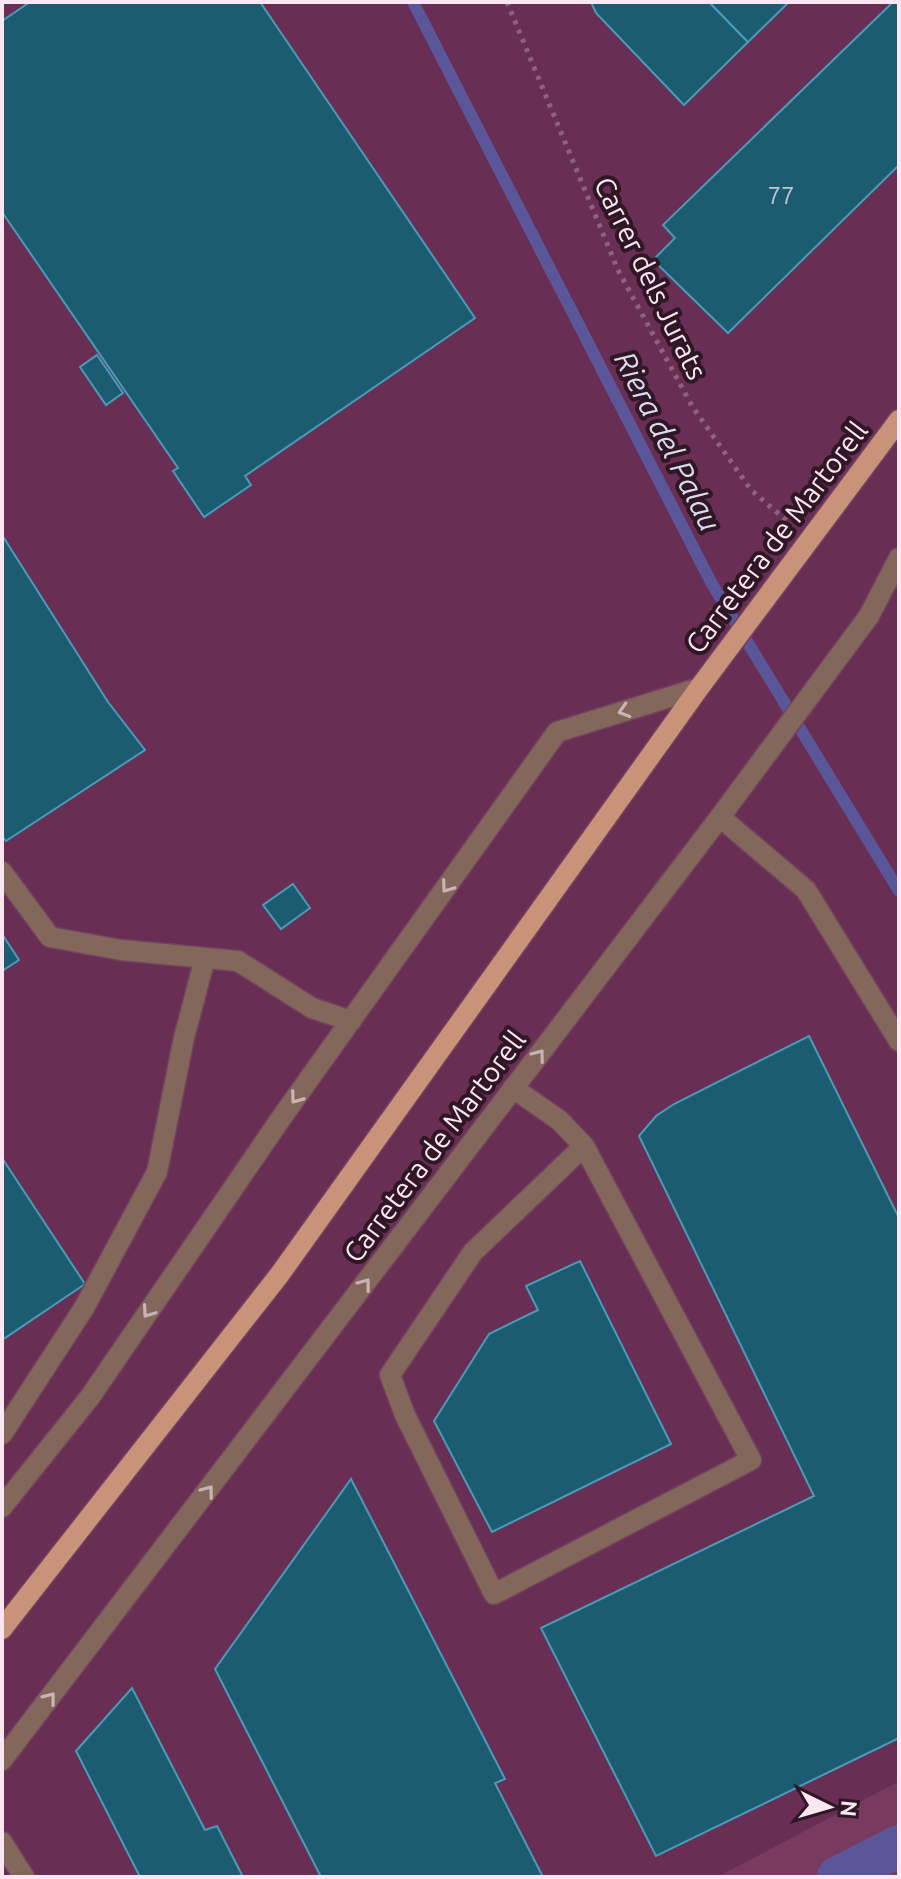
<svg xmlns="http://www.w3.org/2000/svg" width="901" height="1879" font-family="Ubuntu,sans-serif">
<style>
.built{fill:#692e53}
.green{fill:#783a5f}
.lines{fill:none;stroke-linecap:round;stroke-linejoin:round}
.stream{stroke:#5b5699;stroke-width:12}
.canal{stroke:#5b5699;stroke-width:42}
.building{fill:#1b5c71;stroke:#4a9bb9;stroke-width:2}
.minor-casing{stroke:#734260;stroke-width:23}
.major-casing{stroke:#734260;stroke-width:23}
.path{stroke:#8d627c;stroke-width:5;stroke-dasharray:4 6;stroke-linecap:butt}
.minor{stroke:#83675a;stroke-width:20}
.major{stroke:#ca9279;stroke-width:20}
.oneway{stroke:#cbb3b5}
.labels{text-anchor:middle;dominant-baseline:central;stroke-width:8;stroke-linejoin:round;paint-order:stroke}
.number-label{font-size:24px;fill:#c3c4d1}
.street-label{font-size:28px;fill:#fbe6f1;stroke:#301726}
.water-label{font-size:30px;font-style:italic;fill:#dadbef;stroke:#301726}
</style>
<rect width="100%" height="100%" fill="#592344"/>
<polygon class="built" points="2,2 899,2 899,1781 717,1877 2,1877"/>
<polygon class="green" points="899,1781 899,1877 717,1877"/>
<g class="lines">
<polyline class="stream" points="413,2 712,584 899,891"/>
<polyline class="canal" points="838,1877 899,1846"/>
</g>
<g class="building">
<polygon points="30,2 260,2 475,318 245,476 251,485 204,517 173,471 178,468 2,212 2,21"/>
<polygon points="591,2 709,2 748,42 684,105 596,13"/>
<polygon points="709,2 789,2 748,42"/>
<polygon points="893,2 899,2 899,165 728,333 653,260 675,238 663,225"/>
<polygon points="97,355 123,393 106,405 80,367"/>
<polygon points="2,535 108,702 145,750 6,841 2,836"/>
<polygon points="293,884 310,908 281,929 263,905"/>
<polygon points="2,934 19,960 2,971"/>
<polygon points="809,1036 899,1218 899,1738 656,1856 541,1628 814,1496 639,1136 656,1116 674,1104"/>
<polygon points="2,1158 85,1284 2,1340"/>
<polygon points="580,1261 671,1444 492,1532 434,1421 489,1334 538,1310 526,1286"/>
<polygon points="351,1479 505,1779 495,1783 543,1877 321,1877 215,1669"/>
<polygon points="132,1688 205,1830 217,1826 243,1877 140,1877 76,1751"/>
</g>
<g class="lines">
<defs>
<g id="minor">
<polyline points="720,817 806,890 899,1041"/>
<polyline points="2,872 50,937 121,950 238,961 312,1008 351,1021"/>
<polyline points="513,1088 559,1120 584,1146 751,1460 494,1594 405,1415 390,1375 473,1252 584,1146"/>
<polyline points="2,1434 84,1308 157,1172 184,1038 205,958"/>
<polyline points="2,1507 90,1397 284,1114 557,732 699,688"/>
<polyline points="2,1760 720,817 869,616 899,558"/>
<polyline points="2,1842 24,1877"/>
</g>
<polyline id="major" points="2,1629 280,1274 699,688 899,420"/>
</defs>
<use href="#minor" class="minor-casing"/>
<use href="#major" class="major-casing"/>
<polyline class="path" points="507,2 618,270 692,406 751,490 787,521"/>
<use href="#minor" class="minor"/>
<use href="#major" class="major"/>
</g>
<defs><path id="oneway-chevron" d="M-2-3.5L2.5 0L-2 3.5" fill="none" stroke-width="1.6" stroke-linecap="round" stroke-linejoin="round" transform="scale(2)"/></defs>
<g class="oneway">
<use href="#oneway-chevron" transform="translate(624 711) rotate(163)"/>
<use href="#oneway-chevron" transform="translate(447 887) rotate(126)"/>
<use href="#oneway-chevron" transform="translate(539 1055) rotate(-53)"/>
<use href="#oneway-chevron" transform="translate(296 1098) rotate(126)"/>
<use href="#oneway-chevron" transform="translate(365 1284) rotate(-53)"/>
<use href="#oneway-chevron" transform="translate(148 1312) rotate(125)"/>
<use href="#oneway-chevron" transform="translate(208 1491) rotate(-53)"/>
<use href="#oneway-chevron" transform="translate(50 1698) rotate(-52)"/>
</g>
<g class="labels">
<g class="number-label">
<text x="781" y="195">77</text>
</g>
<g class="street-label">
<text transform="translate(651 278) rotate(64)">Carrer dels Jurats</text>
<text transform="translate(776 537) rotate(-53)">Carretera de Martorell</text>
<text transform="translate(434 1146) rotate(-53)">Carretera de Martorell</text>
</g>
<g class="water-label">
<text transform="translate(668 441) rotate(63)">Riera del Palau</text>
</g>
</g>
<rect width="901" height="1879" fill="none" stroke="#fbe6f1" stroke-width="8"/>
<g transform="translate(829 1807) rotate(95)" stroke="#301726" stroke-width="6" paint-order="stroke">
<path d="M0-6L14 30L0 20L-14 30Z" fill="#fbe6f1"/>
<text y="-12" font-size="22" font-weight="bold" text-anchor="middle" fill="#fbe6f1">N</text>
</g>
</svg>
